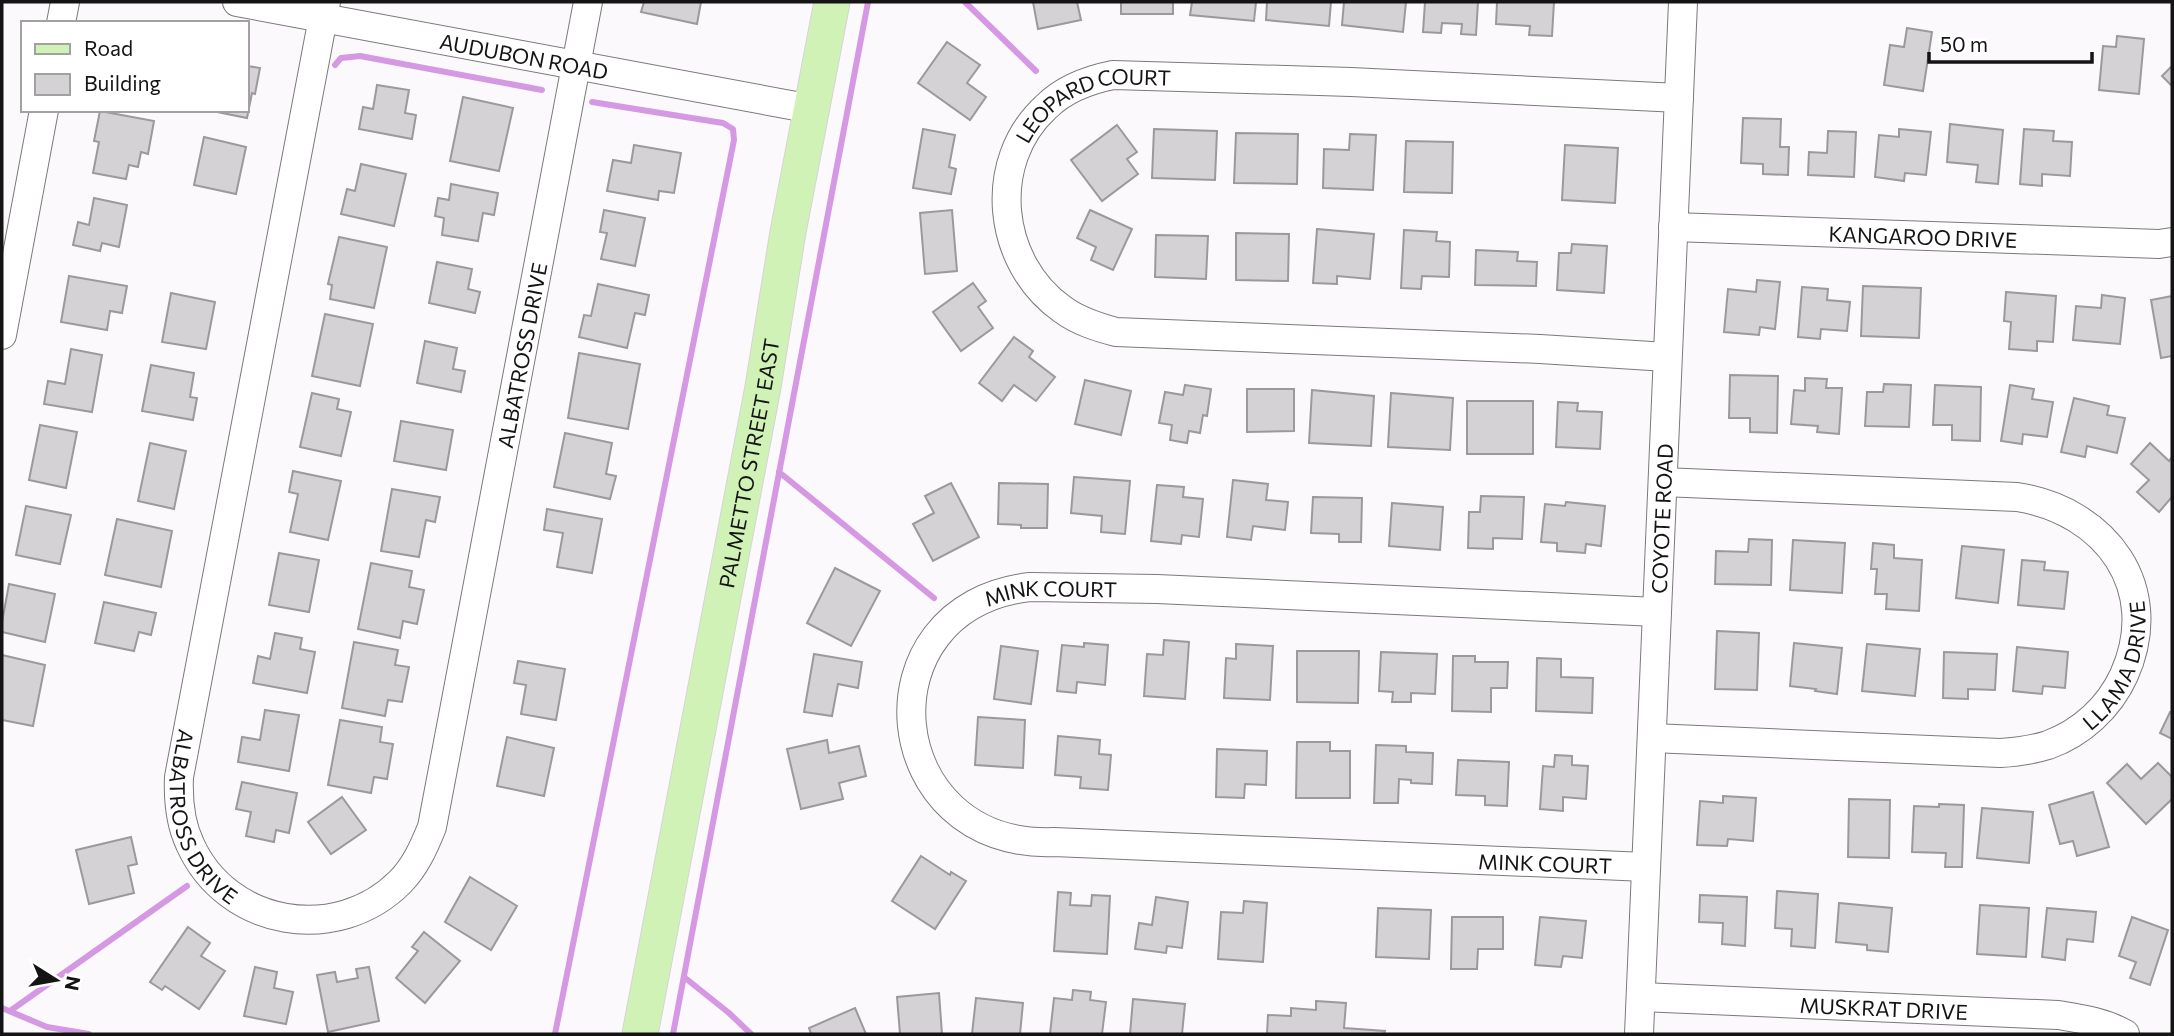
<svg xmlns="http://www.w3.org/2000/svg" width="2174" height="1036" font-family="Commissioner,sans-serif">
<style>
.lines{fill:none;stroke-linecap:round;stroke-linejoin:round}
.stream{stroke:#d598e3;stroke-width:6}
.building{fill:#d5d2d5;stroke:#9b999c;stroke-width:2}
.minor-casing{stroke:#7c797c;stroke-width:30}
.major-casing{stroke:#d5d5d5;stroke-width:37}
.minor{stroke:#fff;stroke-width:28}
.major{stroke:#d0f2b6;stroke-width:35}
.labels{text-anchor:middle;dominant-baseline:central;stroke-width:5;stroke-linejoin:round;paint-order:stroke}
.street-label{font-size:21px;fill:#151415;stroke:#fff}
</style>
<rect width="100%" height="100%" fill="#fcf9fc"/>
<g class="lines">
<g class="stream">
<polyline points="965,2 1036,71"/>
<polyline points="335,65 341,58 360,56 542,90"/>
<polyline points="779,472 934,598"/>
<polyline points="684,977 729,1013 751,1034"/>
<polyline points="2,1008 47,1027 89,1034"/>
<polyline points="10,1011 187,886"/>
<polyline points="555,1034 734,140 733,129 723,123 592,102"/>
<polyline points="673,1034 868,2"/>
</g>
</g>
<g class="building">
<polygon points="644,2 701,2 697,24 641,12"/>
<polygon points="1033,2 1077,2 1081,20 1038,29"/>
<rect x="1121" y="2" width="52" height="12"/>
<polygon points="1192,2 1256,2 1254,21 1190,15"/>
<polygon points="1267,2 1331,2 1329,26 1266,20"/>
<polygon points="1344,2 1406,2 1403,32 1342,25"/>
<polygon points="1425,2 1478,2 1476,35 1461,34 1462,24 1442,23 1441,33 1423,32"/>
<polygon points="1497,2 1554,2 1552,36 1529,35 1530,26 1496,24"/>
<polygon points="1907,28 1932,32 1923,91 1884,85 1890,45 1904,47"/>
<polygon points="2117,36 2144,39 2139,94 2099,90 2103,46 2116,47"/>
<polygon points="947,42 980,65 967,83 986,97 970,120 918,83"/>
<polygon points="247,66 260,68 255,94 252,93 247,118 207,110 247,110"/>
<polygon points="2172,66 2172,86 2162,76"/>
<polygon points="377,85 409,90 405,113 416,115 412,139 359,129 363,107 373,109"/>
<polygon points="463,97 513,108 499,171 450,161"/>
<polygon points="100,111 154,121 148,154 141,152 138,167 129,165 126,179 93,173 99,142 94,141"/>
<polygon points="1743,118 1781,119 1780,147 1789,147 1788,175 1763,174 1763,164 1741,163"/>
<polygon points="1950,124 2003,130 1998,184 1976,182 1978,165 1947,162"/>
<polygon points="1117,125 1137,152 1127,159 1138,174 1102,201 1071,160"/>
<polygon points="923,129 955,135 949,167 956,169 951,194 913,188"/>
<polygon points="1154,129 1217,131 1215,180 1152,178"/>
<polygon points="1899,129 1931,132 1926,175 1905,173 1904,181 1875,177 1879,135 1899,137"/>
<polygon points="2024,129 2054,131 2053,141 2072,142 2070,176 2042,174 2042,186 2020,184"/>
<polygon points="1828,131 1856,132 1854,177 1808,175 1809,152 1827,153"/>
<polygon points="1236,133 1298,134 1297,184 1234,183"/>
<polygon points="1350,134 1376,135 1373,190 1323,188 1324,149 1349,150"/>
<polygon points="204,137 246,147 236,194 194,185"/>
<polygon points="1406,141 1453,142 1452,193 1404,192"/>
<polygon points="634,145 681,153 674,193 659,191 658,200 607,191 613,160 631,163"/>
<polygon points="1565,145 1618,148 1615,203 1562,200"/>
<polygon points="361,164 406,174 394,226 341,214 347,189 355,191"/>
<polygon points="451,184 498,193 494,215 483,213 478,241 442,235 444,218 435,216 438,198 449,200"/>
<polygon points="94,198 127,205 119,247 102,243 100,251 73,245 78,222 89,225"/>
<polygon points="604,210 645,218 635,266 601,259 607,233 600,232"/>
<polygon points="952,210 957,271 925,274 920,213"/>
<polygon points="1090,210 1132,229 1113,270 1091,260 1096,247 1077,238"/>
<polygon points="1317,229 1374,234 1370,279 1337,276 1337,284 1313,283"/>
<polygon points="1404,230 1437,232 1436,241 1450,242 1449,277 1422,276 1421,289 1401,288"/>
<polygon points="1236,233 1289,234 1288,281 1236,280"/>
<polygon points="1156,235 1208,236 1206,279 1155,277"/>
<polygon points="339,237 387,247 374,308 330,299 332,285 328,284"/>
<polygon points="1572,244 1607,246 1604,293 1557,290 1559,253 1571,253"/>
<polygon points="1476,250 1518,252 1517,261 1537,262 1536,286 1475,285"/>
<polygon points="437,262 472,269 468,289 480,292 475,313 429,303"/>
<polygon points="69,276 127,286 122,313 110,311 107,330 61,322"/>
<polygon points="1757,280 1780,282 1775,329 1760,327 1759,335 1724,332 1728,289 1756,292"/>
<polygon points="973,283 986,301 978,307 993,328 961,351 933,312"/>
<polygon points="598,284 649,295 645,315 635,313 627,348 579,337 584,315 591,316"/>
<polygon points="1863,286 1921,288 1919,338 1861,336"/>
<polygon points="1802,287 1828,289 1827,300 1850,302 1847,331 1821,329 1820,339 1798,337"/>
<polygon points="2006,292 2056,296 2053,342 2037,341 2037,351 2009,349 2011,322 2004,321"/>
<polygon points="171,293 215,302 206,349 162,342"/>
<polygon points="2102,295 2125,298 2120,344 2073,340 2076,306 2101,308"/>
<polygon points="2172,296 2172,356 2161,358 2151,300"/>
<polygon points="325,314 373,324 360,386 312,376"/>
<polygon points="1014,337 1033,351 1029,357 1055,377 1036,401 1014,385 1002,401 979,383"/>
<polygon points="425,341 457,348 453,369 465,371 461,392 417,383"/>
<polygon points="71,349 102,355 92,412 44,404 48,381 65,384"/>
<polygon points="579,353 640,364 628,429 568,418"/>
<polygon points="151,365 194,373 190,397 197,398 193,420 142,411"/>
<polygon points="1730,375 1778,376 1777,433 1750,432 1750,418 1729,418"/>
<polygon points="1805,378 1827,379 1826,388 1842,388 1839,434 1817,432 1818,426 1791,424 1794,390 1805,391"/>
<polygon points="1085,380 1131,391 1121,435 1075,424"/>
<polygon points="1884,384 1911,385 1909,427 1865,426 1867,392 1883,392"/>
<polygon points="1185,385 1211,389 1207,416 1203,415 1200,433 1189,431 1187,443 1170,440 1172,425 1159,423 1165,392 1183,395"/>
<polygon points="1935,385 1981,387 1980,441 1952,440 1952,425 1933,425"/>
<polygon points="2010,385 2034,389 2032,399 2053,402 2047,437 2023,434 2022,444 2001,441"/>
<polygon points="1247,389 1294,389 1294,431 1247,432"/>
<polygon points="1312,390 1374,396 1371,446 1309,443"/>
<polygon points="312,393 339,399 337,409 351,412 341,456 300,447"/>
<polygon points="1391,393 1453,398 1450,450 1388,447"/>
<polygon points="2074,398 2109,406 2107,415 2125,418 2117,453 2087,446 2085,457 2061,452"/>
<rect x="1467" y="401" width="66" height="53"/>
<polygon points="1558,402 1578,403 1577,411 1602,412 1600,449 1556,447"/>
<polygon points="401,421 453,430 446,470 394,461"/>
<polygon points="40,425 77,432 66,488 29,480"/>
<polygon points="565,433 612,443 606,474 616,476 610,499 554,487"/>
<polygon points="150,443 186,451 174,509 138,501"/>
<polygon points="2150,443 2169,461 2172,457 2172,497 2159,512 2137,492 2149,480 2131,464"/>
<polygon points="293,471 341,481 328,540 290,532 298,494 289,492"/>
<polygon points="1074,477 1130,481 1125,534 1101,532 1102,516 1071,513"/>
<polygon points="1233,480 1268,484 1266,500 1288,502 1285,530 1253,526 1251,540 1227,537"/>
<polygon points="951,483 979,537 933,561 913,524 934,513 925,496"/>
<polygon points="999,483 1048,484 1047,528 1021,528 1021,525 998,524"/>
<polygon points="1157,485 1184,487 1183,497 1203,499 1199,537 1182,535 1181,544 1151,541"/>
<polygon points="392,489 440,497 435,522 426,520 419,557 381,551"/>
<polygon points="1481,496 1524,497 1522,539 1493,538 1493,549 1468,548 1469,512 1480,512"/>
<polygon points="1313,497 1362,498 1361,542 1339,542 1339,534 1311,533"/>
<polygon points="1566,502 1605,506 1601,546 1586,544 1585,553 1557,551 1557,543 1541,542 1545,504 1565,506"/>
<polygon points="1392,503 1443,507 1440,550 1389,546"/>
<polygon points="26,506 71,515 60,564 16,555"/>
<polygon points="547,509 602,519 592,573 557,567 563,533 544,530"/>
<polygon points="117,519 172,531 161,587 105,575"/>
<polygon points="1749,539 1772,540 1771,585 1715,584 1716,551 1748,552"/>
<polygon points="1793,540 1845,543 1842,593 1790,590"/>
<polygon points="1873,543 1894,545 1894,558 1922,560 1919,611 1886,609 1887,594 1875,594 1877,569 1871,569"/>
<polygon points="1962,546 2004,550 1998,603 1956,598"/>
<polygon points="279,553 319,560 309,612 269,605"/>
<polygon points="2022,560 2045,562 2044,570 2068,572 2064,609 2018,605"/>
<polygon points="371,563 412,571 409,587 424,590 417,624 403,621 400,638 358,629"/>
<polygon points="835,568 880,591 851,646 807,623"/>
<polygon points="9,584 55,594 45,642 2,632 2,622"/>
<polygon points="104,602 156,613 151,635 139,632 134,651 95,643"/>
<polygon points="1717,631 1759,633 1757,690 1715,689"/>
<polygon points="275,633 302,638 300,649 315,652 307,693 253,683 258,656 270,659"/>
<polygon points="1164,640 1189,642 1185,699 1144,696 1147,654 1163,655"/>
<polygon points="354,642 398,650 395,665 409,667 402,702 388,700 385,716 342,708"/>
<polygon points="1084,643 1108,645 1105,685 1077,682 1076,693 1057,691 1062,645 1084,647"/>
<polygon points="1794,643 1842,648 1837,694 1815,691 1816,689 1790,686"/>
<polygon points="1236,644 1273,646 1270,700 1224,698 1226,658 1236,659"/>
<polygon points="1867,644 1920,649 1915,696 1862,691"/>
<polygon points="1001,646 1038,651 1031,704 994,699"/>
<polygon points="2017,647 2068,652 2065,688 2043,686 2042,694 2013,691"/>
<polygon points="1297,651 1359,651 1358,703 1297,702"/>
<polygon points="1381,652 1437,654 1435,694 1411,693 1411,702 1392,702 1393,692 1379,691"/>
<polygon points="1944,652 1997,654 1995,690 1968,689 1968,699 1943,698"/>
<polygon points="814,654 862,662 858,688 838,684 832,716 804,712"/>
<polygon points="2,655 45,665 33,726 2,720"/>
<polygon points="1453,656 1475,656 1475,662 1508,662 1507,688 1491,688 1491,712 1452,711"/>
<polygon points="1537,658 1561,659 1561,677 1593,678 1592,713 1536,711"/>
<polygon points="518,661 565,669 556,720 521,714 526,685 514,683"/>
<polygon points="265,710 299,715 289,771 238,762 242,737 260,740"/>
<polygon points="2170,712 2172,713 2172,739 2160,733"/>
<polygon points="978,717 1025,720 1023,768 975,765"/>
<polygon points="340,720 382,727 380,742 393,744 387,779 374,777 371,793 328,785"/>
<polygon points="1058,736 1100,740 1099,754 1111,755 1108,790 1080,788 1081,777 1055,775"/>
<polygon points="507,737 554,748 544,796 497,786"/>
<polygon points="827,740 829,753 859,746 866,776 839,783 843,799 801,809 787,749"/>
<polygon points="1297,742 1330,742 1330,751 1350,751 1350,798 1296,798"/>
<polygon points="1376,745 1406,746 1406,752 1433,753 1432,784 1411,783 1411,780 1399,779 1398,803 1374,803"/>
<polygon points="1217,749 1267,751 1266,785 1245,784 1244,798 1216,797"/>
<polygon points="1555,755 1572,756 1572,765 1588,766 1586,799 1563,797 1563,811 1540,809 1543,766 1554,767"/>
<polygon points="1458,760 1509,762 1507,806 1485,805 1485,796 1456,795"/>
<polygon points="2158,763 2172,777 2172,799 2146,824 2107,783 2127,764 2141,779"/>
<polygon points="242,782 297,793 289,833 276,830 274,842 246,836 251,812 236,809"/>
<polygon points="2093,792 2109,847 2077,856 2073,841 2060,844 2049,805"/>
<polygon points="1723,796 1756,798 1753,841 1728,839 1727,846 1697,845 1700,801 1723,803"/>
<polygon points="342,797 366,830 331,854 308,822"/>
<polygon points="1849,799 1890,800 1889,858 1848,857"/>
<polygon points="1939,804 1964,805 1962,867 1945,867 1946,853 1912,852 1914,806 1939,807"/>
<polygon points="1982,808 2033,812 2029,863 1977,858"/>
<polygon points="131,837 137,864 128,866 134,893 89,904 76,850"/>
<polygon points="921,856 950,875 951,872 966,881 935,929 892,901"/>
<polygon points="470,877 517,906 491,950 445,922"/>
<polygon points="1777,891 1818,894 1815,948 1791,946 1792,929 1775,928"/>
<polygon points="1058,892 1071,893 1070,905 1091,906 1092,895 1110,896 1107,954 1054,951"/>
<polygon points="1700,895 1747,897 1745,946 1722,944 1723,923 1699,922"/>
<polygon points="1156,897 1188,902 1182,948 1167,946 1166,953 1135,949 1139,923 1152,925"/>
<polygon points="1244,901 1267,903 1263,962 1218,959 1221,912 1243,913"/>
<polygon points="1839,903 1892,908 1888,952 1867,950 1867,945 1836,942"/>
<polygon points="1980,905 2029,908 2026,957 1977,954"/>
<polygon points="1378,908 1431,910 1429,959 1376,957"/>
<polygon points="2047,908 2096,912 2093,942 2067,939 2065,960 2042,957"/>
<polygon points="1452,917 1503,917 1503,949 1478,949 1477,969 1451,969"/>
<polygon points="1540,917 1586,921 1582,958 1563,956 1561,967 1535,965"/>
<polygon points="2132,917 2168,930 2150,985 2130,978 2136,962 2119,956"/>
<polygon points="188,927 210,943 201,956 225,971 199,1009 165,986 162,990 150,982"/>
<polygon points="424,932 460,961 425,1003 396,978 418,951 412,947"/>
<polygon points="255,967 277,972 274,988 293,992 286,1024 244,1016"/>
<polygon points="369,967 379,1021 328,1032 317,975 335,972 337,982 358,978 356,969"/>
<polygon points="1073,990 1091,992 1090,1000 1106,1002 1102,1034 1050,1034 1054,998 1072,1000"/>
<polygon points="939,993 942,1034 900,1034 897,997"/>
<polygon points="976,998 1023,1003 1020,1034 972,1034"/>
<polygon points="1133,999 1185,1004 1182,1034 1130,1034"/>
<polygon points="1316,1001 1346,1003 1344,1028 1385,1031 1384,1034 1267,1034 1268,1015 1291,1016 1291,1008 1316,1010"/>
<polygon points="855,1008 866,1034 811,1034 809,1028"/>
</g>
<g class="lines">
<defs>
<g id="minor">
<path id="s1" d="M237,2L812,109"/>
<path id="s2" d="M326,2L179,777C178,800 180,823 190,844C227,927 337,945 400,882C415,867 424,847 432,827L588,2"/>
<polyline points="61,23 65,2"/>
<path id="s3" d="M1673,227L2159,244L2172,242"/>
<polyline points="2,335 44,110"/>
<path id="s4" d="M1667,357L1540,349L1116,332C1097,327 1078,321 1062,309C997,263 986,162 1046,107C1064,89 1088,80 1113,75L1351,82L1679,98"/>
<path id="s5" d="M1652,738L2000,753C2016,752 2032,750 2048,745C2081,733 2109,708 2124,675C2163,588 2106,511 2017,497L1663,482"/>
<path id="s6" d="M1646,867L1054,842C880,849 857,607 1030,587L1157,589L1657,612"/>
<path id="s7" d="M1641,997L2058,1015C2082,1019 2104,1022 2125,1034"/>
<path id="s8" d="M1639,1034L1683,2"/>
</g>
<g id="major">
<path id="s9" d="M640,1034L763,387L788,232L832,2"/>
</g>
</defs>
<use href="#minor" class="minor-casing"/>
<use href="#major" class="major-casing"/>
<use href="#minor" class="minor"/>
<use href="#major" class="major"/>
</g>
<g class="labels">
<g class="street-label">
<text stroke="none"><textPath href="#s1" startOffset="292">AUDUBON ROAD</textPath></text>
<text stroke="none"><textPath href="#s4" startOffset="887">LEOPARD COURT</textPath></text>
<text stroke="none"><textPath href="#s3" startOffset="250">KANGAROO DRIVE</textPath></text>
<text stroke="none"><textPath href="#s2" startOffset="1652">ALBATROSS DRIVE</textPath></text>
<text stroke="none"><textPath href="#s9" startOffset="581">PALMETTO STREET EAST</textPath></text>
<text stroke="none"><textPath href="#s8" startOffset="516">COYOTE ROAD</textPath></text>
<text stroke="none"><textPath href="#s6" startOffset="1020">MINK COURT</textPath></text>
<text stroke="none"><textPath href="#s5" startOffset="509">LLAMA DRIVE</textPath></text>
<text stroke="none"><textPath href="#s2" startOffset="835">ALBATROSS DRIVE</textPath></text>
<text transform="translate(1545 863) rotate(2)">MINK COURT</text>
<text stroke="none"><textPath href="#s7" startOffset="243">MUSKRAT DRIVE</textPath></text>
</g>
</g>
<rect width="2174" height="1036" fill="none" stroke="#151415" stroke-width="7"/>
<rect x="21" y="21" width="228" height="91" fill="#ffffff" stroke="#a1a1a1" stroke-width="2"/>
<rect x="35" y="44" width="35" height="10" fill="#d0f2b6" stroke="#a1a1a1" stroke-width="2"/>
<text x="84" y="56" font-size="21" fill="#151415">Road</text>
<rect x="35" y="74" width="35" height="21" fill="#d5d2d5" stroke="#a1a1a1" stroke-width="2"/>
<text x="84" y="91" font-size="21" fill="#151415">Building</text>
<g transform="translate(56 980) rotate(101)" stroke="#ffffff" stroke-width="5" paint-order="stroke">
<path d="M0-5L12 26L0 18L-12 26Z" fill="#151415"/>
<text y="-10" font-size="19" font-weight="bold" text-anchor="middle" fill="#151415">N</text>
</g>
<path d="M1929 52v10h163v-10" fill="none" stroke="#151415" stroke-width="3.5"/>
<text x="1940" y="52" font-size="21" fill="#151415" stroke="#ffffff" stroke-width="5" paint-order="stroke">50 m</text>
</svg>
